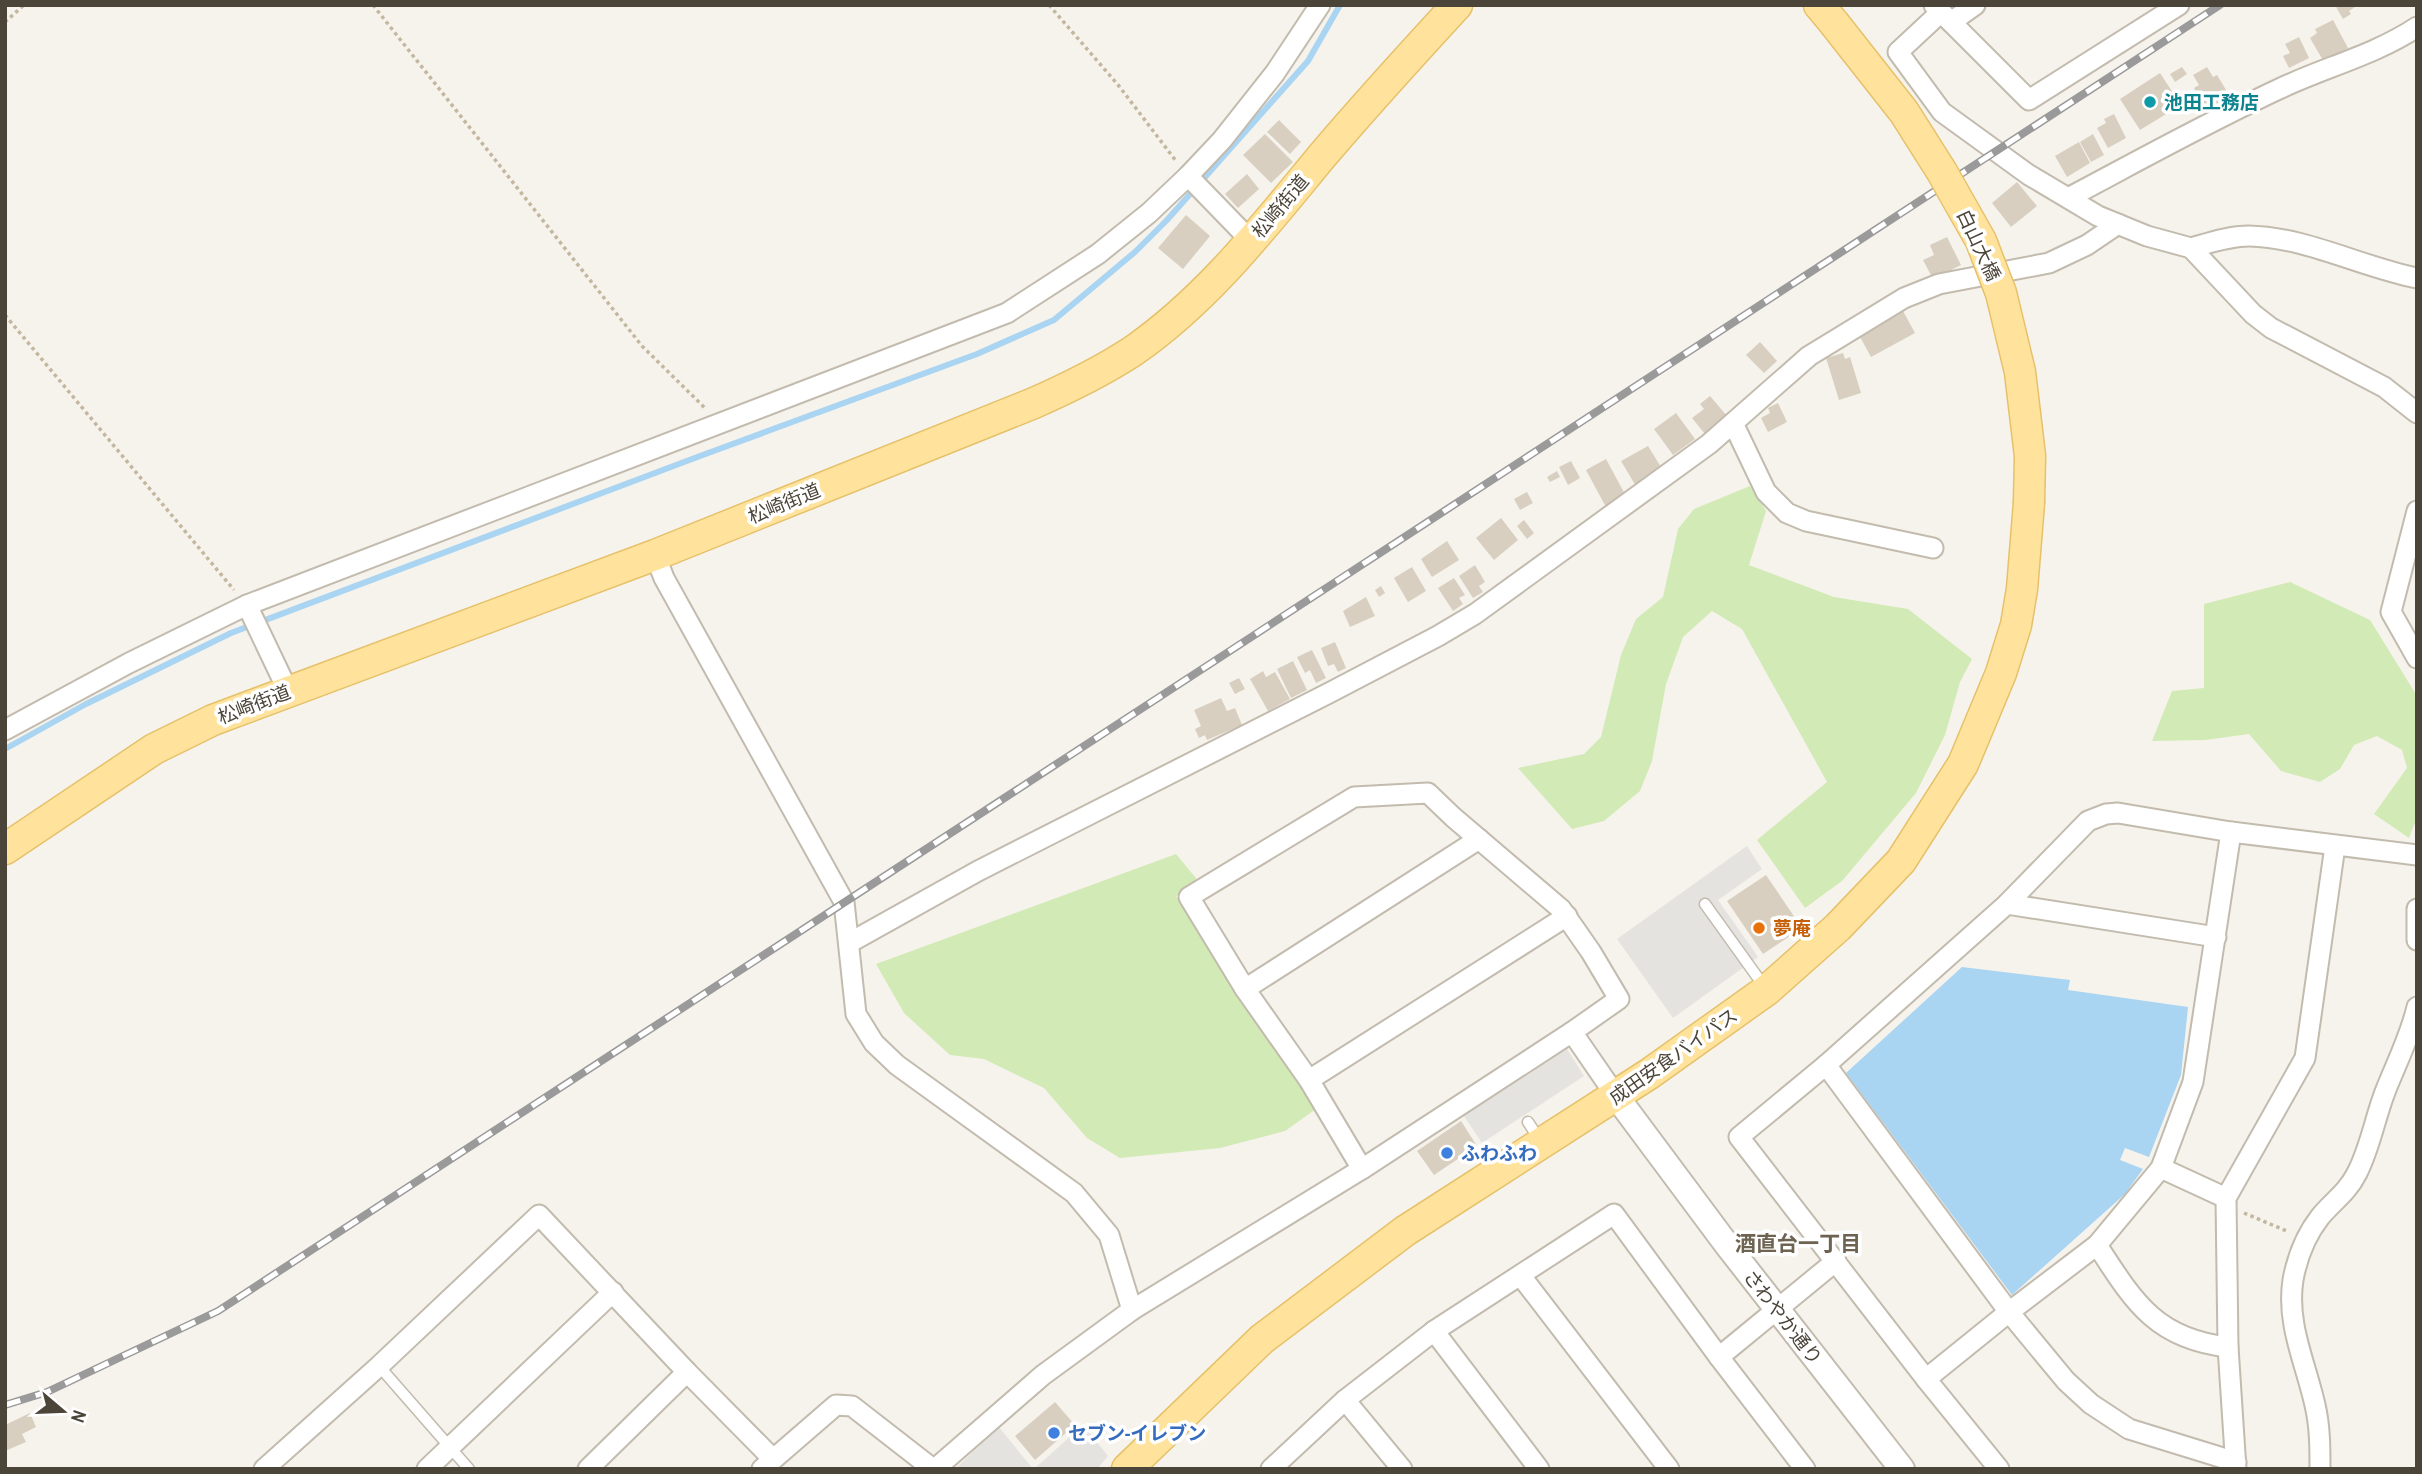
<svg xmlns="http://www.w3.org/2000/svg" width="2422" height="1474" font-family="'Archivo Narrow','Noto Sans JP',sans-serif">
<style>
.green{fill:#d2eab5}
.parking{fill:#e5e3e0}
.water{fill:#a9d4f2}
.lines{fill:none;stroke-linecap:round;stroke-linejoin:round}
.stream{stroke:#a9d4f2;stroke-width:6}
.building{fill:#d8cfc1}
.service-casing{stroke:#c2bbae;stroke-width:13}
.minor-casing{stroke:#c2bbae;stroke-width:23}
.tertiary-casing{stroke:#c2bbae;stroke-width:28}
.primary-casing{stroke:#e6c16a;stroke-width:33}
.path{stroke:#c4b79f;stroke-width:3.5;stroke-dasharray:3.5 3.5;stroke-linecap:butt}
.service{stroke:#fff;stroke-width:10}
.minor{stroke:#fff;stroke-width:19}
.tertiary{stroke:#fff;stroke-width:24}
.primary{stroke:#ffe39c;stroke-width:30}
.rail-casing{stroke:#9a9a9a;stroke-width:8}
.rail{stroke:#fff;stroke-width:5;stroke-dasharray:16;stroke-linecap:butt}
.primary-bridge-casing{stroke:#e6c16a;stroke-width:33;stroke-linecap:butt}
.primary-bridge{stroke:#ffe39c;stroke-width:30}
.culture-dot{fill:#0f9aa8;stroke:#fff;stroke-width:2.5}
.food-dot{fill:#e8710a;stroke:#fff;stroke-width:2.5}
.shop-dot{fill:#3f7fe0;stroke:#fff;stroke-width:2.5}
.labels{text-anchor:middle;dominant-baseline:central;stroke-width:7;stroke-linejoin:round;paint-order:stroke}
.culture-label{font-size:19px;font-weight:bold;fill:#0d838f;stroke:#fff;text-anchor:start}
.street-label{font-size:19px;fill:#4b4439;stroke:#fff}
.food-label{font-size:19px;font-weight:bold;fill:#c56008;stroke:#fff;text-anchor:start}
.shop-label{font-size:19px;font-weight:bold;fill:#366cbe;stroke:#fff;text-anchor:start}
.neighbourhood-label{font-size:21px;font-weight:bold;fill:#6e6250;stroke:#fff}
</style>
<rect width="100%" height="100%" fill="#f6f3ec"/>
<g class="green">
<polygon points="1750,486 1766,511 1749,565 1834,597 1908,609 1972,659 1960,682 1945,735 1916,793 1842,881 1805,908 1757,840 1827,782 1742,629 1712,611 1683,637 1666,684 1652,761 1640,791 1604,821 1572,829 1518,768 1584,754 1601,737 1621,655 1636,619 1663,597 1678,529 1694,509"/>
<polygon points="2290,582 2370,620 2417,696 2417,817 2409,838 2374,814 2407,768 2402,750 2377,736 2354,745 2340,769 2320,782 2281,771 2249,734 2205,740 2152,741 2172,691 2204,688 2204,604"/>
<polygon points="1176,854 1200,883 1176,896 1316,1109 1285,1131 1220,1148 1120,1158 1087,1138 1044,1088 984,1059 950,1055 904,1013 876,964"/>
</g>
<g class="parking">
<polygon points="1747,846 1762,869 1718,900 1758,957 1673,1018 1617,939"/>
<polygon points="1567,1049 1584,1076 1482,1143 1464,1116"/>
<polygon points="1083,1425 1108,1456 1097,1469 1034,1469"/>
<polygon points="999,1427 1033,1469 955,1469"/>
</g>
<polygon class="water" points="1962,967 2070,980 2068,990 2188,1007 2181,1075 2149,1157 2125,1148 2120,1160 2143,1169 2125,1194 2012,1295 1846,1073"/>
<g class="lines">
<polyline class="stream" points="5,749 86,704 231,633 700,456 977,354 1054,320 1135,252 1167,220 1308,61 1340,5"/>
</g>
<g class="building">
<polygon points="2335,5 2358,5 2349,11 2351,14 2343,19"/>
<polygon points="2333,20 2348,48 2324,62 2310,38 2317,33 2315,29"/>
<polygon points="2299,37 2309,58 2289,68 2283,56 2290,53 2285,44"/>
<polygon points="2182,67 2187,74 2175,82 2170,74"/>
<polygon points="2207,67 2213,77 2217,75 2231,98 2207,112 2194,88 2199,85 2193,75"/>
<polygon points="2160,73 2181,105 2140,130 2120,99"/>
<polygon points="2114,114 2126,138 2108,148 2097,128 2106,123 2104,119"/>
<polygon points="1279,120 1301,142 1290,154 1267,132"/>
<polygon points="1265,134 1293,162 1271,183 1243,155"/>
<polygon points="2093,134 2104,155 2091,162 2080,142"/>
<polygon points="2079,142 2090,163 2067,177 2055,156"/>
<polygon points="1247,174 1259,189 1238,208 1225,194"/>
<polygon points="2017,182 2037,206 2011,227 1992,203"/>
<polygon points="1186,215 1210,236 1183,269 1158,248"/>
<polygon points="1947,237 1961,265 1933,279 1923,260 1934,255 1930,245"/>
<polygon points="1903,311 1915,333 1871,357 1859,335"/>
<polygon points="1760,342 1777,361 1764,373 1746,355"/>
<polygon points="1843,353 1845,359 1850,357 1861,393 1839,400 1826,358"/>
<polygon points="1710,396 1727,416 1705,434 1692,418 1704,409 1700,404"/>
<polygon points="1778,403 1787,422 1768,432 1761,418 1770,413 1768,408"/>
<polygon points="1676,413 1695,439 1673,455 1654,429"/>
<polygon points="1648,446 1664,472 1637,488 1621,461"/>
<polygon points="1606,459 1627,498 1607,509 1586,470"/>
<polygon points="1571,461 1580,478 1568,485 1559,467"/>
<polygon points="1557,471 1560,477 1550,482 1547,477"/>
<polygon points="1527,492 1533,503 1520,510 1514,499"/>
<polygon points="1501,518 1518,540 1494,560 1476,538"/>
<polygon points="1524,520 1534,533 1527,539 1517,526"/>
<polygon points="1447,541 1459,560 1432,577 1421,559"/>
<polygon points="1475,565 1485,582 1479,586 1483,592 1473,598 1459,576"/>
<polygon points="1412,567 1426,591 1408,602 1394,578"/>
<polygon points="1454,578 1465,595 1459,598 1463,604 1453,611 1438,588"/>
<polygon points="1381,586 1385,593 1379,597 1375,590"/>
<polygon points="1366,597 1375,616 1350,627 1343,611"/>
<polygon points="1335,642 1346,668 1338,672 1334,664 1328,666 1321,648"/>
<polygon points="1312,650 1326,678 1316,683 1310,670 1305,673 1297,657"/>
<polygon points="1293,661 1307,690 1291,698 1277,669"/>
<polygon points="1263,671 1266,677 1275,672 1290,699 1268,711 1250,679"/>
<polygon points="1239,678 1245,689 1235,694 1229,683"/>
<polygon points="1221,698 1227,711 1235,708 1242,725 1207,740 1205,735 1199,738 1195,729 1201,726 1194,710"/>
<polygon points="1766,875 1802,928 1763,954 1727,901"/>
<polygon points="1461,1121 1477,1146 1434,1175 1417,1151"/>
<polygon points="1055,1402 1075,1425 1035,1460 1015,1436"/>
<polygon points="30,1413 36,1427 22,1434 26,1442 5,1451 5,1425"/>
</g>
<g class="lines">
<defs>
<g id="service">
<polyline points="1705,904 1766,989"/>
<polyline points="1528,1122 1539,1139"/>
<polyline points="379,1366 469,1469"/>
</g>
<g id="minor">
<polyline points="1934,5 2029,100 2179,5"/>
<polyline points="1941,12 1898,52 1942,112 2029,175 2098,216 2147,236 2191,248 2253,314 2271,328 2384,387 2417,413"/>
<polyline points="1951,22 1975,5"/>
<polyline points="1188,176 1251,241"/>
<path d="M2068,198C2138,161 2208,122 2279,89C2325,67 2375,55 2417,27"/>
<path d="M2191,248C2209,243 2229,236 2249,236C2306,237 2361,267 2417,278"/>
<polyline points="1733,423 1766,492 1787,513 1806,521 1933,548"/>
<polyline points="2417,511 2391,612 2417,658"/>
<polyline points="655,555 664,578 844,902 856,1014 874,1043 897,1065 1074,1193 1109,1235 1132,1310"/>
<polyline points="247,605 288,691"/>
<polyline points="5,730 129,663 247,605 1007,313 1098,254 1149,213 1188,176 1222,140 1275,73 1320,5"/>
<polygon points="1428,793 1453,817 1561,909 1591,952 1619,999 1572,1032 1362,1169 1309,1080 1245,989 1189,897 1354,797"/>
<polyline points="2007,904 2216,937"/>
<polyline points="2417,909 2417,940"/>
<polyline points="849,943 978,871 1329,693 1438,636 1475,614 1709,444 1809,356 1904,298 1939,284 2049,263 2087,245 2118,224"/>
<polyline points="1245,989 1479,839"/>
<polyline points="1572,1032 1616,1096"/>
<polyline points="1826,1065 2009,1312 2066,1381 2091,1404 2129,1429 2236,1462"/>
<polyline points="1309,1080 1567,916"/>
<polyline points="2161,1168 2226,1198"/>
<path d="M2097,1245C2134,1302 2156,1339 2228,1347"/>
<polyline points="1521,1276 1669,1469"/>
<polyline points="1434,1331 1539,1469"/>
<polyline points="1719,1357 1836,1261"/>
<polyline points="1926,1379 2009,1312 2097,1245 2161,1168 2193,1082 2231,832"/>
<polyline points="1345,1400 1402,1469"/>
<polyline points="264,1469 379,1366 539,1215 687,1372 773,1459"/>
<polyline points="427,1469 613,1292"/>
<polyline points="588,1469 687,1372"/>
<polyline points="762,1469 836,1405 852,1406 933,1469"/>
<polyline points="935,1469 1043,1375 1132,1310 1362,1169"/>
<polyline points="1271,1469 1345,1400 1434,1331 1614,1214 1719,1357 1805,1469"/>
<polyline points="1999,1469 1926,1379 1739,1137 1826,1065 2007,904 2088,821 2106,814 2118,813 2231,832 2417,855"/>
<polyline points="2236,1469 2228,1347 2226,1198 2305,1058 2335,846"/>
<path d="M2320,1469C2320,1448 2320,1426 2315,1405C2306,1364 2286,1324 2293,1280C2297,1258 2306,1235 2320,1217C2333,1201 2347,1193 2357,1173C2370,1148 2375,1118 2385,1092C2396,1064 2410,1037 2417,1007"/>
</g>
<polyline id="tertiary" points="1616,1096 1727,1245 1902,1469"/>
<g id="primary">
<polyline points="1819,5 1834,23"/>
<path d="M5,849L154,749L213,720L655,555L1034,403C1068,388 1101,372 1133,351C1208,299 1264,226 1322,156C1366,104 1411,55 1457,5"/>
<polyline points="1127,1469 1262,1339 1405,1231 1649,1074 1767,990 1838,927 1901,861 1963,764 2001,673 2016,625 2022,589 2029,503"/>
</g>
</defs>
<use href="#service" class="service-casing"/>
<use href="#minor" class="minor-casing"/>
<use href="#tertiary" class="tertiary-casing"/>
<use href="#primary" class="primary-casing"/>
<g class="path">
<polyline points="373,5 642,346 705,408"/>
<polyline points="1049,5 1119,86 1176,161"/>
<polyline points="5,22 24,5"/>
<polyline points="5,315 234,590"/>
<polyline points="2244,1213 2289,1232"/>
</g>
<use href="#service" class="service"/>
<use href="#minor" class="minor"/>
<use href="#tertiary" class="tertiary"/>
<use href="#primary" class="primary"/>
<defs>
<polyline id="rail" points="5,1405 47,1392 218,1311 2220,5"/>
</defs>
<use href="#rail" class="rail-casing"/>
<use href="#rail" class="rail"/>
<defs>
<polyline id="primary-bridge" points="1834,23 1904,112 1942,172 1981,241 2001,293 2020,372 2030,456 2029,503"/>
</defs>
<use href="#primary-bridge" class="primary-bridge-casing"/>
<use href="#primary-bridge" class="primary-bridge"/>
</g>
<circle class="culture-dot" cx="2150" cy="102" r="7"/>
<circle class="food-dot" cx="1759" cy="928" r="7"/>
<g class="shop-dot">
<circle cx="1447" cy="1153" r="7"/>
<circle cx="1054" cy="1433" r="7"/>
</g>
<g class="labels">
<g class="culture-label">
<text x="2164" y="102">池田工務店</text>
</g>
<g class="street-label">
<text transform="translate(1280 206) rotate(-50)">松崎街道</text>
<text transform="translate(1979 245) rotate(65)">白山大橋</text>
<text transform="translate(784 503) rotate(-22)">松崎街道</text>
<text transform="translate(254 704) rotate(-21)">松崎街道</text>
<text transform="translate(1673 1056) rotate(-35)">成田安食バイパス</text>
<text transform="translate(1783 1317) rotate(52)">さわやか通り</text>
</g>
<g class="food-label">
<text x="1773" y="928">夢庵</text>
</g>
<g class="shop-label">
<text x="1461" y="1153">ふわふわ</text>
<text x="1068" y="1433">セブン-イレブン</text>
</g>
<g class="neighbourhood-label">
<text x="1798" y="1243">酒直台一丁目</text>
</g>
</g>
<rect width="2422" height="1474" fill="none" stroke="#4b4439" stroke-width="14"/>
<g transform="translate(63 1411) rotate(109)" stroke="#ffffff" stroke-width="5" paint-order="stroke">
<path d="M0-5L12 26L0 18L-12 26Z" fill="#4b4439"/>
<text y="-10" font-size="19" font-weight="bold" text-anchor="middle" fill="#4b4439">N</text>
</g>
</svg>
